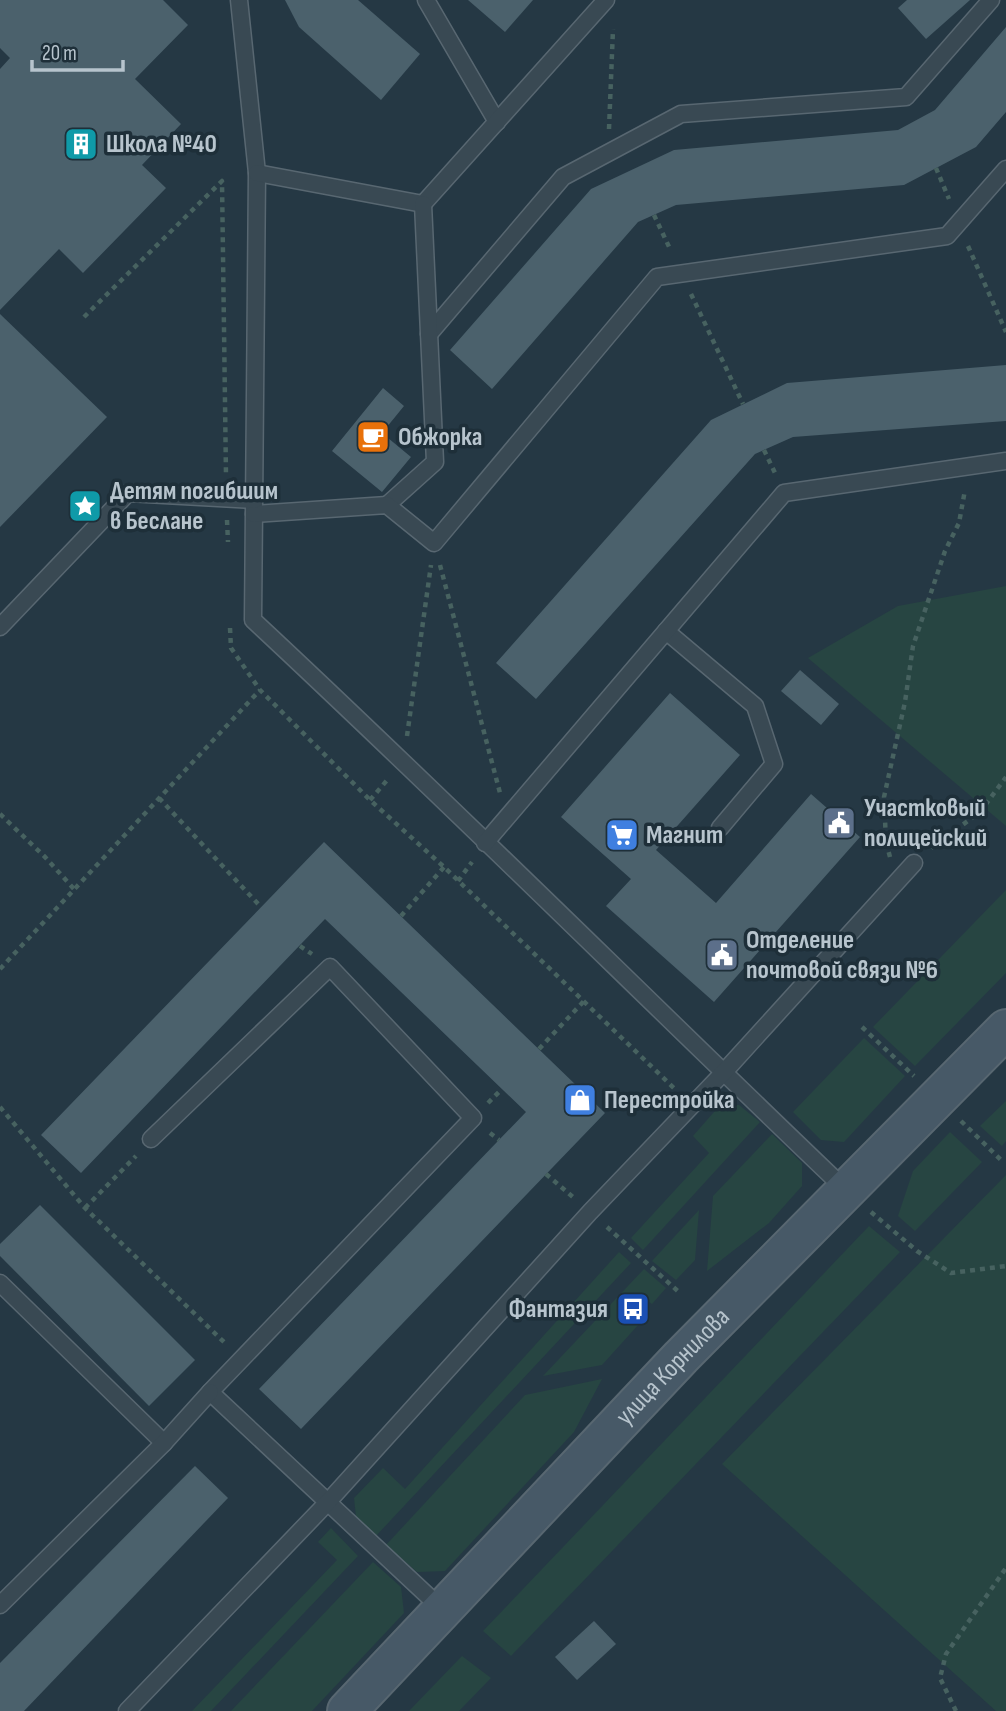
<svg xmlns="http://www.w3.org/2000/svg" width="1006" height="1711" font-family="'Sofia Sans Condensed',sans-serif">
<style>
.green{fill:#274542}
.building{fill:#4b616c}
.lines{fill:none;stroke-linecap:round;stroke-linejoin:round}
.service-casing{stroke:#586771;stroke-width:19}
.secondary-casing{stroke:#586771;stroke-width:42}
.path{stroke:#476260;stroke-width:4.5;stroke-dasharray:5 5;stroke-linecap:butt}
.service{stroke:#394953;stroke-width:16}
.secondary{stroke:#475967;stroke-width:38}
.labels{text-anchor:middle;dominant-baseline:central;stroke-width:7;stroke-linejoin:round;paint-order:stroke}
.poi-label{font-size:26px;font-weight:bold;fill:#b7c4cd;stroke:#1e2f39;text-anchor:start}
.street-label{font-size:26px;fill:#b7c4cd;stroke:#1e2f39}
</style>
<rect width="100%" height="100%" fill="#253844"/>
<g class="green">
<polygon points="1006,586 1006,826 808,658 898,606"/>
<polygon points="1006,890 1006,973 915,1066 873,1027"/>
<polygon points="864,1038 905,1076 844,1142 821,1140 793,1112"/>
<polygon points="1006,1101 1006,1141 1002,1146 980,1126"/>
<polygon points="721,1104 739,1105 760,1122 643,1250 631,1238 709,1153 693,1136"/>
<polygon points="950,1132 982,1162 915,1231 898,1216 913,1171"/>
<polygon points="772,1134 802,1163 802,1186 769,1223 707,1271 713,1196"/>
<polygon points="1006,1175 1006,1711 996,1711 722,1464"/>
<polygon points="699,1210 695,1260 676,1280 652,1261"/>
<polygon points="869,1226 900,1252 511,1656 483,1631"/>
<polygon points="619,1252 631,1263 376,1536 356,1517 354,1498 383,1468 405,1489"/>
<polygon points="644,1269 666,1288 652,1304 639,1294 624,1310 639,1324 602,1365 543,1376"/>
<polygon points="602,1379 574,1432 445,1571 417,1572 386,1545 525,1395"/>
<polygon points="331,1528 358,1556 211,1711 192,1711 337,1560 318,1542"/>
<polygon points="373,1562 401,1587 404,1613 312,1711 231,1711"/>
<polygon points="462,1656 491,1678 459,1711 409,1711"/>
</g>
<g class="building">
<polygon points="0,0 163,0 188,25 135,79 181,124 142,165 166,188 83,273 59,249 0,310 0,69 10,58 0,48"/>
<polygon points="285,0 358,0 420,54 381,100 299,27"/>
<polygon points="468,0 533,0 505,32"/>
<polygon points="907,0 970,0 926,39 898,8"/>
<polygon points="1006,27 1006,112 976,147 904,185 676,205 638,222 492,389 450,350 591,189 674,150 898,130 935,110"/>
<polygon points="0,314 107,417 0,527"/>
<polygon points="1006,365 1006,421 793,437 755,454 536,699 496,663 711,420 787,383"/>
<polygon points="383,388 404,406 382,433 411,457 382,492 332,451"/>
<polygon points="800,670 839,704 821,725 781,691"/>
<polygon points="670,693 740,755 656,850 716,903 811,794 860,837 714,1002 606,906 631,879 561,817"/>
<polygon points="324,842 605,1113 301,1429 259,1389 526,1112 325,919 81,1173 41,1135"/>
<polygon points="40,1205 195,1360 149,1406 0,1256 0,1244"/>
<polygon points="195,1466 228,1498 24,1711 0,1711 0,1663"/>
<polygon points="594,1621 616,1644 577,1680 555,1657"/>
</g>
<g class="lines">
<defs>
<g id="service">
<path d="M239,0L257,173L253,620C454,807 648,1001 846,1190"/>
<polyline points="426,0 497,122"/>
<polyline points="257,173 423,204 606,0"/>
<polyline points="429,334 563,177 681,114 906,97 991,0"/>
<polyline points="387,505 435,462 423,204"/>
<polyline points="254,514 387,505 434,543 657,277 947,236 1006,169"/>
<polyline points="0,627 128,493 254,500"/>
<polyline points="666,631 755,706 774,764 720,828"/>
<polyline points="485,843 784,493 1006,461"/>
<polyline points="151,1139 330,967 473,1118 210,1392 443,1610"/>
<polyline points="0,1283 164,1443"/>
<polyline points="0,1605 164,1443 210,1392"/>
<polyline points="127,1711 327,1503 590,1212 724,1072 914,863"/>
</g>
<g id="secondary">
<path id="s1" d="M347,1711L681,1357L1006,1029"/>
</g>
</defs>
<use href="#service" class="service-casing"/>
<use href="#secondary" class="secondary-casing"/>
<g class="path">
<polyline points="609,129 613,29"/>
<polyline points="936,168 949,199"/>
<polyline points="654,215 671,251"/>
<polyline points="968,246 1006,332"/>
<polyline points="691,294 743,404"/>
<polyline points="84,317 222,181 226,476"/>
<polyline points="764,450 775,473"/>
<polyline points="227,520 228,542"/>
<polyline points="440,565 500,793"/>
<polyline points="230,628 231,648 260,690 370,800 444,867 677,1091"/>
<polyline points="407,736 431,565"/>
<polyline points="159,798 261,907"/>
<polyline points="370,800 389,778"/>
<polyline points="0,814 45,857 74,889"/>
<polyline points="931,848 980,812 1006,777"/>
<polyline points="890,857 886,842 884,797 905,702 913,646 945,551 959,523 965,490"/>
<polyline points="458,881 472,862"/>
<polyline points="401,916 444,867"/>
<polyline points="300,946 312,954"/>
<polyline points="0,969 260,690"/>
<polyline points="862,1027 914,1076"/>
<polyline points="539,1049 584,1001"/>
<polyline points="488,1103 502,1089"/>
<polyline points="0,1107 85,1208 226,1344"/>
<polyline points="961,1121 1003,1162"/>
<polyline points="490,1133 499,1140"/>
<polyline points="546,1174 574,1198"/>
<polyline points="85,1208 136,1156"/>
<polyline points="871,1212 917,1251 951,1273 1006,1266"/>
<polyline points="607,1227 681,1294"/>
<polyline points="956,1711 940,1678 946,1654 1006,1568"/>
</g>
<use href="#service" class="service"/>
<use href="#secondary" class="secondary"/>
</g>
<defs>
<symbol id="building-square" viewBox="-11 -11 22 22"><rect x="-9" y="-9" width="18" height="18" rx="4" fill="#0f9aa8" stroke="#1e2f39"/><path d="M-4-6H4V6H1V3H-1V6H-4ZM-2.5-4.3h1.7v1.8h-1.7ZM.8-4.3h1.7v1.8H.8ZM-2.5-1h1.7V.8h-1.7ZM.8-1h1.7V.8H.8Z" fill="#fff"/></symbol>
<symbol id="cafe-square" viewBox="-11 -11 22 22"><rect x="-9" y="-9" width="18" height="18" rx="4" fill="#e8710a" stroke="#1e2f39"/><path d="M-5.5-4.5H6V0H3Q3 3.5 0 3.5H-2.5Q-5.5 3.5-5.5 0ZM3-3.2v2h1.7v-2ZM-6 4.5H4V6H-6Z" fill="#fff"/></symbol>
<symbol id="sight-square" viewBox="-11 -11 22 22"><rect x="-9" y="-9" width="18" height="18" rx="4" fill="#0f9aa8" stroke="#1e2f39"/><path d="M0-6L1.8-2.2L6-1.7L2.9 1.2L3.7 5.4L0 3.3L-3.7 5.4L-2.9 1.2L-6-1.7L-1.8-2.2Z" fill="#fff"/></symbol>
<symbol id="civic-square" viewBox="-11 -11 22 22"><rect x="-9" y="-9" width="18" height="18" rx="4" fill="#5c6f8a" stroke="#1e2f39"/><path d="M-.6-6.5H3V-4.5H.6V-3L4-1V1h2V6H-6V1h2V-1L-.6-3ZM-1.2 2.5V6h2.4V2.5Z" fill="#fff"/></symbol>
<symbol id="supermarket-square" viewBox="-11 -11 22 22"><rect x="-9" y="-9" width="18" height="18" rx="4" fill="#3f7fe0" stroke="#1e2f39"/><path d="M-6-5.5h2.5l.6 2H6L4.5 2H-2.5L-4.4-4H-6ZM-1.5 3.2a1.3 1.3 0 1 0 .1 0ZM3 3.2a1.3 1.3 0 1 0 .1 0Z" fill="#fff"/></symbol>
<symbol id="shop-square" viewBox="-11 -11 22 22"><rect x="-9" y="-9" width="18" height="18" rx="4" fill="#3f7fe0" stroke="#1e2f39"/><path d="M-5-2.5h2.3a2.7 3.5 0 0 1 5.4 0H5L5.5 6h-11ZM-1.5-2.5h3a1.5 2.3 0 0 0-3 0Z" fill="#fff"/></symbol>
<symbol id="bus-square" viewBox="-11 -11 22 22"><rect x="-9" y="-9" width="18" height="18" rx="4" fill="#1a4fb4" stroke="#1e2f39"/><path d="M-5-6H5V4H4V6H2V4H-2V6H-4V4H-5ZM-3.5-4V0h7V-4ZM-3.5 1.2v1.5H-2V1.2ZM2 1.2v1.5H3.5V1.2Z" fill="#fff"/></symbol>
</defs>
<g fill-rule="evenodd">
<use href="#building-square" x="62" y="125" width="38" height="38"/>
<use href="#cafe-square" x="354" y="418" width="38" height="38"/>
<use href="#sight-square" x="66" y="487" width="38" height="38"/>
<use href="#civic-square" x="820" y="804" width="38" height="38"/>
<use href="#supermarket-square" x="603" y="816" width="38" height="38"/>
<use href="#civic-square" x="703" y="936" width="38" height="38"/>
<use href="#shop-square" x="561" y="1081" width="38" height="38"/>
<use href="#bus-square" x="614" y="1290" width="38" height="38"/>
</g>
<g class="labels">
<g class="poi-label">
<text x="106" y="144">Школа №40</text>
<text x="398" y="437">Обжорка</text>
<text x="110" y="491">Детям погибшим<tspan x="110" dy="30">в Беслане</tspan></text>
<text x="864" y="808">Участковый<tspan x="864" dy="30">полицейский</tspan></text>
<text x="646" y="835">Магнит</text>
<text x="746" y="940">Отделение<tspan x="746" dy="30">почтовой связи №6</tspan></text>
<text x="604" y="1100">Перестройка</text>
<text x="608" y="1309" text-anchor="end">Фантазия</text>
</g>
<g class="street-label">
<text stroke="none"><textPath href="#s1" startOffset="474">улица Корнилова</textPath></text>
</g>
</g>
<path d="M32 60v10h91v-10" fill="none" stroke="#b7c4cd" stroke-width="3.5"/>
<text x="42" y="60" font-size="21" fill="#b7c4cd" stroke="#1e2f39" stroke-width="5" paint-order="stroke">20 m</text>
</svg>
